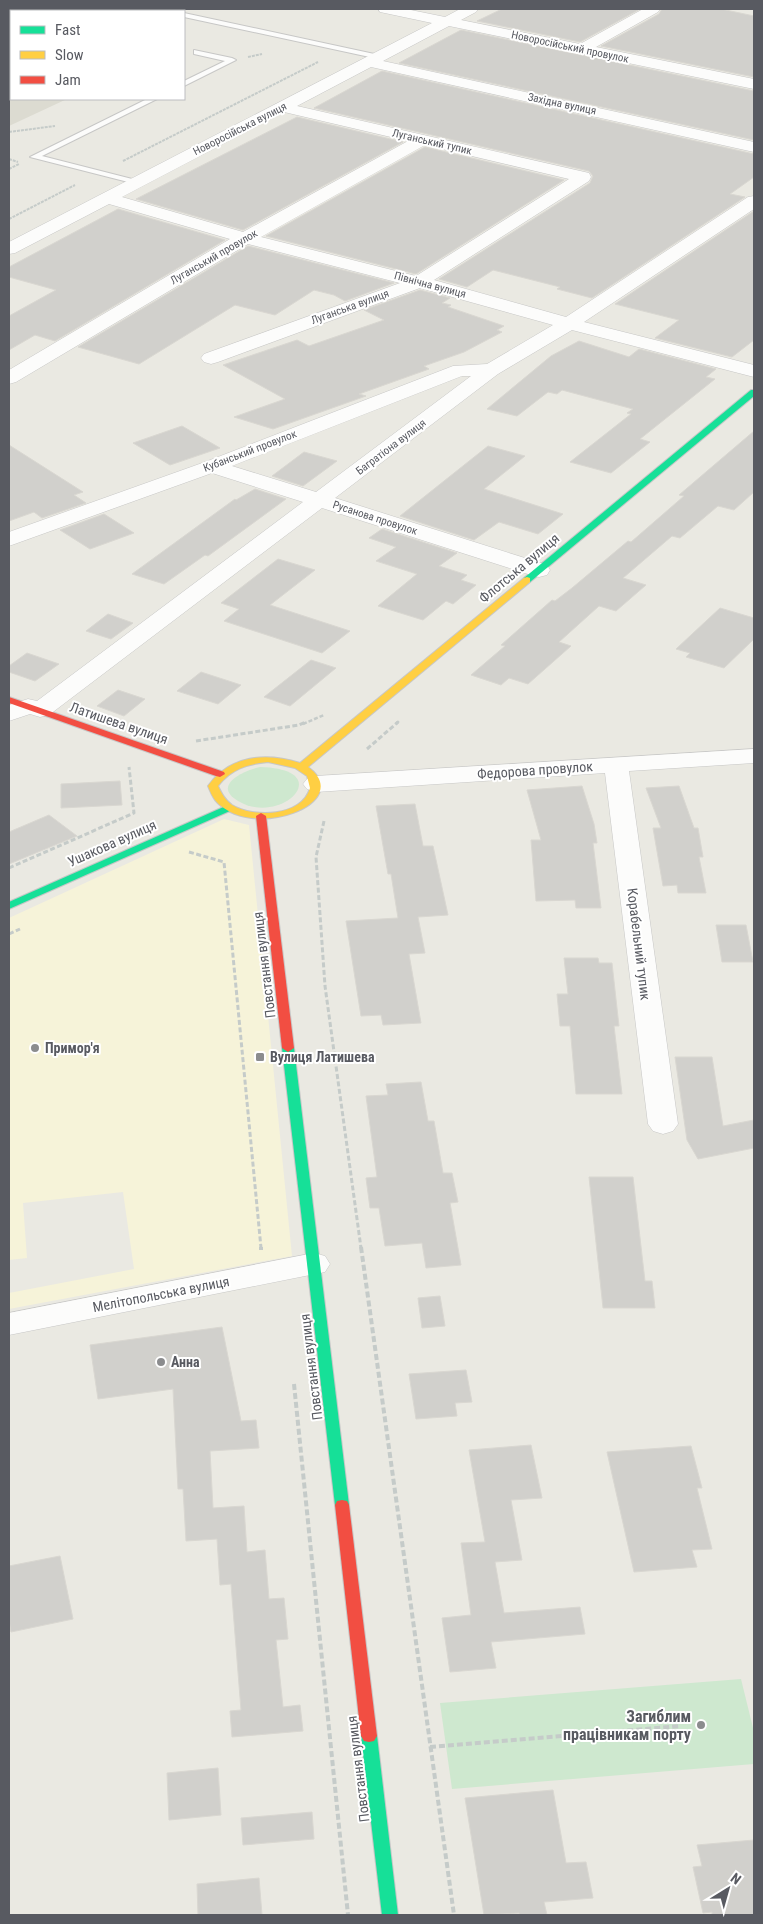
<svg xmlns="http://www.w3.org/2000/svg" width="763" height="1924" font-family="'Roboto Condensed',sans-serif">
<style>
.commercial{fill:#f6f3d9}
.education{fill:#dcdbd1}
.green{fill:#cee8cf}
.building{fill:#d1d0cc;stroke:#d9d7d1}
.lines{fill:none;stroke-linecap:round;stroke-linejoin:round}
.lane-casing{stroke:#c7c7c6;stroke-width:2}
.street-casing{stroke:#c7c7c6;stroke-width:1}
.fast-casing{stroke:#c7c7c7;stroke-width:2}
.slow-casing{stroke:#c7c7c7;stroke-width:2}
.jam-casing{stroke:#c7c7c7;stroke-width:2}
.path-far3{stroke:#c5cbc9;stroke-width:2;stroke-dasharray:3 1;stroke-linecap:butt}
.path-far2{stroke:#c5cbc9;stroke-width:2.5;stroke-dasharray:4 2;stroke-linecap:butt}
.path-far1{stroke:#c5cbc9;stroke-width:3;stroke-dasharray:5 2.5;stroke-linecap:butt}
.path{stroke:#c5cbc9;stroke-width:4;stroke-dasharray:6 3;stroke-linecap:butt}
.lane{fill:#fcfcfb;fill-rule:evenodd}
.street{fill:#fcfcfb;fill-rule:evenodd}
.fast{fill:#16e098;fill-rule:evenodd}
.slow{fill:#ffcf43;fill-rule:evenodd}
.jam{fill:#f24e42;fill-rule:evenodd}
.poi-dot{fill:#8b8c8e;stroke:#fff;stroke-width:2}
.labels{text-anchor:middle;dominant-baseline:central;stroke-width:4;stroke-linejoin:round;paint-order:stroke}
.far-street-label{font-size:11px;fill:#585a61;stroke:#fff}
.street-label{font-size:14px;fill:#585a61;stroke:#fff}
.poi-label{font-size:14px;font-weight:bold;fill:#585a61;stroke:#fff;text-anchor:start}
.near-poi-label{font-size:16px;font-weight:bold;fill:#585a61;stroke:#fff;text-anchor:end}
</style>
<rect width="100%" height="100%" fill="#eae9e2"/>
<polygon class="commercial" points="224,819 249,825 292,1256 9,1309 9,1293 134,1269 123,1192 23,1203 27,1258 9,1260 9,918"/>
<polygon class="education" points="9,37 11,37 11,99 67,99 9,126"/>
<g class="green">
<path d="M260,767C338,769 282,827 238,801C211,785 245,770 260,767Z"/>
<polygon points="741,1679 754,1732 754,1764 452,1789 440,1703"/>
</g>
<g class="building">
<polygon points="502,9 640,9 580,42 477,21"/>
<polygon points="662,9 721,9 754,16 754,77 601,46 659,14"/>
<polygon points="461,30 754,91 754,140 399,63"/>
<polygon points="382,71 754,154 754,177 730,194 745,197 592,298 557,289 560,287 493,270 467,287 439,279 590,183 593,176 589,171 314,108"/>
<polygon points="297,117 403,142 243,230 136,199"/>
<polygon points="425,147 564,180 416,274 266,236"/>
<polygon points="118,209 225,240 55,341 35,335 9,350 9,316 56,290 9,277 9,267"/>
<polygon points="754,211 754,340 732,357 655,338 679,320 615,304"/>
<polygon points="248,246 394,283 345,301 334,295 314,290 275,315 235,305 139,364 78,347"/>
<polygon points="420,290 450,298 442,303 451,305 448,307 504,326 497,330 502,332 464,352 424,366 429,369 359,394 366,396 273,429 234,417 285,399 223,365 297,340 309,346 384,320 364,310"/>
<polygon points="579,341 629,357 639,349 716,369 706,377 715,379 640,439 650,442 611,473 570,462 631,414 627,413 633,409 562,390 557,394 548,392 517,416 487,409 551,356"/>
<polygon points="182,426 220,448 170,465 133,443"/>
<polygon points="754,431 754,492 734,510 718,506 680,538 672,536 623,578 646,585 616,611 599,606 559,642 571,646 528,684 509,678 501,685 471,675 505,646 501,645 552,600 555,601 572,588 628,541 631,542 684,496 679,495"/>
<polygon points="9,445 83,492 74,495 86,503 42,518 34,512 9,521"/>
<polygon points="488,446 525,456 484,489 563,514 538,534 499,522 474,540 400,516"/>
<polygon points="304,452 337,461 303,486 272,476"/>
<polygon points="255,489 286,499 208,556 205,555 164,584 132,574 235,499 236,500"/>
<polygon points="104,514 134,533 90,549 60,530"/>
<polygon points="382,529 457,553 439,566 467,575 461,580 476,585 453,604 446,601 423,620 378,606 417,574 376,561 396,547 369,538"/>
<polygon points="278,559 315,570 270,605 350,631 322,653 224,621 239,609 221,603"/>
<polygon points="720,608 754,618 754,639 724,668 686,657 690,653 676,649"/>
<polygon points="108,614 133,623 111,639 86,631"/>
<polygon points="27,653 59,664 35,681 9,672 9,666"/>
<polygon points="311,660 336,668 290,706 264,697"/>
<polygon points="201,672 241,685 218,704 177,691"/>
<polygon points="118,690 145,699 124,716 97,706"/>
<polygon points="120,781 122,805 61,808 61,784"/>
<polygon points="582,786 594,824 597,843 593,843 601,908 576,908 575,900 536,901 531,840 541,840 527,790"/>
<polygon points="679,786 694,828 698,828 703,857 699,857 706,893 678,893 677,885 663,886 653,828 661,828 646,788"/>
<polygon points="415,804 423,846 433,846 448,915 418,917 425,953 409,954 421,1023 383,1025 381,1015 361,1016 346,921 398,918 391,874 388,874 376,806"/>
<polygon points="49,815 77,836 9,864 9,832"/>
<polygon points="716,925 746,925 753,962 722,962"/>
<polygon points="564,958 598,958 599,963 612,963 619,1026 614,1026 622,1094 576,1094 570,1026 560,1026 557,994 568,994"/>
<polygon points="675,1057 712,1057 723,1126 754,1120 754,1148 698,1159 687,1140"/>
<polygon points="421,1082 428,1121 434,1121 443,1173 452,1173 458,1202 450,1203 461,1265 426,1268 422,1243 385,1246 379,1208 370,1208 366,1178 377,1177 366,1096 388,1095 386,1084"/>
<polygon points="589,1177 633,1177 645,1281 652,1281 655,1308 603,1308"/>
<polygon points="440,1296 445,1326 422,1328 418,1298"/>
<polygon points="222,1327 241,1421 256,1420 259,1448 210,1451 213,1508 244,1506 247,1552 265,1550 269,1599 284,1598 288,1639 276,1640 283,1707 300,1705 303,1731 232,1737 230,1711 241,1710 231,1584 220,1585 217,1539 186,1541 183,1489 178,1489 173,1389 98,1399 90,1345"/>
<polygon points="466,1370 472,1402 455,1403 457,1416 416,1419 409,1374"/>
<polygon points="531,1445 542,1498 511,1500 522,1560 495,1562 504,1613 580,1607 585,1634 491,1642 496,1668 450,1672 442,1618 471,1615 461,1543 485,1542 469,1450"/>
<polygon points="691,1446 702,1488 697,1488 712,1549 692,1550 697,1567 634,1572 607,1452"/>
<polygon points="60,1556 73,1619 11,1632 9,1620 9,1566"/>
<polygon points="218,1768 221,1815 169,1820 167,1773"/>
<polygon points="553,1790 566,1863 586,1862 593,1898 544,1902 547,1915 520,1915 519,1913 484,1915 465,1798"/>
<polygon points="312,1812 314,1839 243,1845 241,1818"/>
<polygon points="754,1840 754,1915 712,1915 712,1912 703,1913 693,1867 702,1866 697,1845"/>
<polygon points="259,1878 262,1915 198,1915 197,1884"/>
</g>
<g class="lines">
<defs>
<g id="lane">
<polygon points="153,9 168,9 172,11 157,11"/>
<polygon points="184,13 379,55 383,57 379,59 184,17"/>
<polygon points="194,50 232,58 236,60 184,86 184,81 225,61 194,54"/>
<polygon points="147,99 157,99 42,156 140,181 140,185 30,157"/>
</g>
<g id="street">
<path d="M378,9H406L445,17L460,9H478L476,12L461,20L580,44L643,9H660L658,12L596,47L754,79V89L449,26L383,61L754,142V152L371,67L297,106L589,173L591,177L589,181L434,280L566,317L748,197L754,196V209L584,322L754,365V377L572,330L498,374L335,498L547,565L550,570L547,575L539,577L531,575L322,508L49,715L40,717L30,714L9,721V705L28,699L37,701L303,502L212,473L9,546V532L205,462L453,366L487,364L553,325L420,288L218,362L211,364L204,362L201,358L204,354L400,283L248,244L16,382L9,384V370L230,239L109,204L15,253L9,254V242L432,23L380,12ZM284,112L408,141L243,232L122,197ZM425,145L569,179L416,276L261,237ZM462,376H471L316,492L232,466Z"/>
<polygon points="754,749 754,763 629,771 678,1124 673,1131 663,1134 653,1131 648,1124 605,773 316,792 307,789 303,784 307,779 316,776"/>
<polygon points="314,1253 325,1256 330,1264 325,1272 9,1335 9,1313"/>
</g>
<g id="fast">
<polygon points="751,390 754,390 754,396 530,582 524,582 524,578"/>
<polygon points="228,805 233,808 232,810 9,909 9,902"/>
<polygon points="288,1044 294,1048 349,1505 347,1509 342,1510 337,1509 335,1505 282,1048"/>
<polygon points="369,1730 374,1731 377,1736 398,1915 382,1915 361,1736 364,1731"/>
</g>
<path id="slow" d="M527,577L530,578V582L308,767C357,802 251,843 215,800C212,796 210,791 208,786C230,755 266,752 300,763L524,578ZM268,762L295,768L307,776L310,788C302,817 253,818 232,805C225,800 222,794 218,786C231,769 247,764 268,762Z"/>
<g id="jam">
<polygon points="9,697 224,772 225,774 220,777 216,776 9,703"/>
<polygon points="261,813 266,816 294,1048 288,1052 282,1048 256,816"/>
<polygon points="342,1500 347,1501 349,1505 377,1736 374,1741 369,1742 364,1741 361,1736 335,1505 337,1501"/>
</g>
</defs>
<use href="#lane" class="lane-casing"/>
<use href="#street" class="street-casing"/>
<use href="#fast" class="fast-casing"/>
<use href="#slow" class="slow-casing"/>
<use href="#jam" class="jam-casing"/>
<g class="path-far3">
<polyline points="9,10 14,11"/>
<polyline points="248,57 262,54"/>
<polyline points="9,132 55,126"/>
<polyline points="9,159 18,162"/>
<polyline points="123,161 318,62"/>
<polyline points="9,169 19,164"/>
<polyline points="9,219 75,185"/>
</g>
<g class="path-far2">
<polyline points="303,724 324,715"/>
<polyline points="396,724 399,721"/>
</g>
<g class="path-far1">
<polyline points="196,741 299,725 306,722"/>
<polyline points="367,749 398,722"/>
<polyline points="324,821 316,857 325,986 361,1248"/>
<polyline points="189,852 224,862 261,1248"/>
<polyline points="9,868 134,813 129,767"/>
<polyline points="9,934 20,929"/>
</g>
<g class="path">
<polyline points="261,1247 261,1250"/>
<polyline points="361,1247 454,1915"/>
<polyline points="294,1384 348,1915"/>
<polyline points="430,1747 681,1726"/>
</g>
<use href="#lane" class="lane"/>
<use href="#street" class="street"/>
<use href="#fast" class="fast"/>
<use href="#slow" class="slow"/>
<use href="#jam" class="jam"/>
</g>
<g class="poi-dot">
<circle cx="35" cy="1048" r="5"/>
<rect x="255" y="1052" width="10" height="10" rx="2.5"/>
<circle cx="161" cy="1362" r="5"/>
<circle cx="701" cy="1725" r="5"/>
</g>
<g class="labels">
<g class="far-street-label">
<text transform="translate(570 47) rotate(12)">Новоросійський провулок</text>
<text transform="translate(562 104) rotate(12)">Західна вулиця</text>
<text transform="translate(240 129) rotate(-27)">Новоросійська вулиця</text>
<text transform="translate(432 142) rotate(13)">Луганський тупик</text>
<text transform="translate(214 257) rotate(-30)">Луганський провулок</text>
<text transform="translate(430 285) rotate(15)">Північна вулиця</text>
<text transform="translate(350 307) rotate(-20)">Луганська вулиця</text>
<text transform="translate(391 447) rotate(-37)">Багратіона вулиця</text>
<text transform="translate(250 451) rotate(-21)">Кубанський провулок</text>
<text transform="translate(375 518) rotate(18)">Русанова провулок</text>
</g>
<g class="street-label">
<text transform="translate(519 568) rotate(-40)">Флотська вулиця</text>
<text transform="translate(119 723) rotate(19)">Латишева вулиця</text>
<text transform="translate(535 770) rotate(-4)">Федорова провулок</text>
<text transform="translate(112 843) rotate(-24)">Ушакова вулиця</text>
<text transform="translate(639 944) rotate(83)">Корабельний тупик</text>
<text transform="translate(264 965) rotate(-97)">Повстання вулиця</text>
<text transform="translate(161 1294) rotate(-11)">Мелітопольська вулиця</text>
<text transform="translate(311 1367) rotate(-97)">Повстання вулиця</text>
<text transform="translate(358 1769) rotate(-97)">Повстання вулиця</text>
</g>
<g class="poi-label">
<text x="45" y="1048">Примор'я</text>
<text x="270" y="1057">Вулиця Латишева</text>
<text x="171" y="1362">Анна</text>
</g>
<g class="near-poi-label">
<text x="691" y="1716">Загиблим<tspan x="691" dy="18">працівникам порту</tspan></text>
</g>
</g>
<rect width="763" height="1924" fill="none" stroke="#585a61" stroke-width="20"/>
<rect x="10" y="10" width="175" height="90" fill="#ffffff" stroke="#bcbdc0"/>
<rect x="20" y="26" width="25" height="8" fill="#16e098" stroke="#bcbdc0"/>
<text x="55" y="35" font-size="15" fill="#585a61">Fast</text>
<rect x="20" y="51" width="25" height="8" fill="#ffcf43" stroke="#bcbdc0"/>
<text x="55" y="60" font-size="15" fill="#585a61">Slow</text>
<rect x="20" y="76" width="25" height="8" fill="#f24e42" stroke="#bcbdc0"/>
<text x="55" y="85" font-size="15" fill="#585a61">Jam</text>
<g transform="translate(728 1889) rotate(37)" stroke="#ffffff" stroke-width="4" paint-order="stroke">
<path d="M0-4L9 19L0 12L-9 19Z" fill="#585a61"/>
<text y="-8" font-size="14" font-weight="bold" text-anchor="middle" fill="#585a61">N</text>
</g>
</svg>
